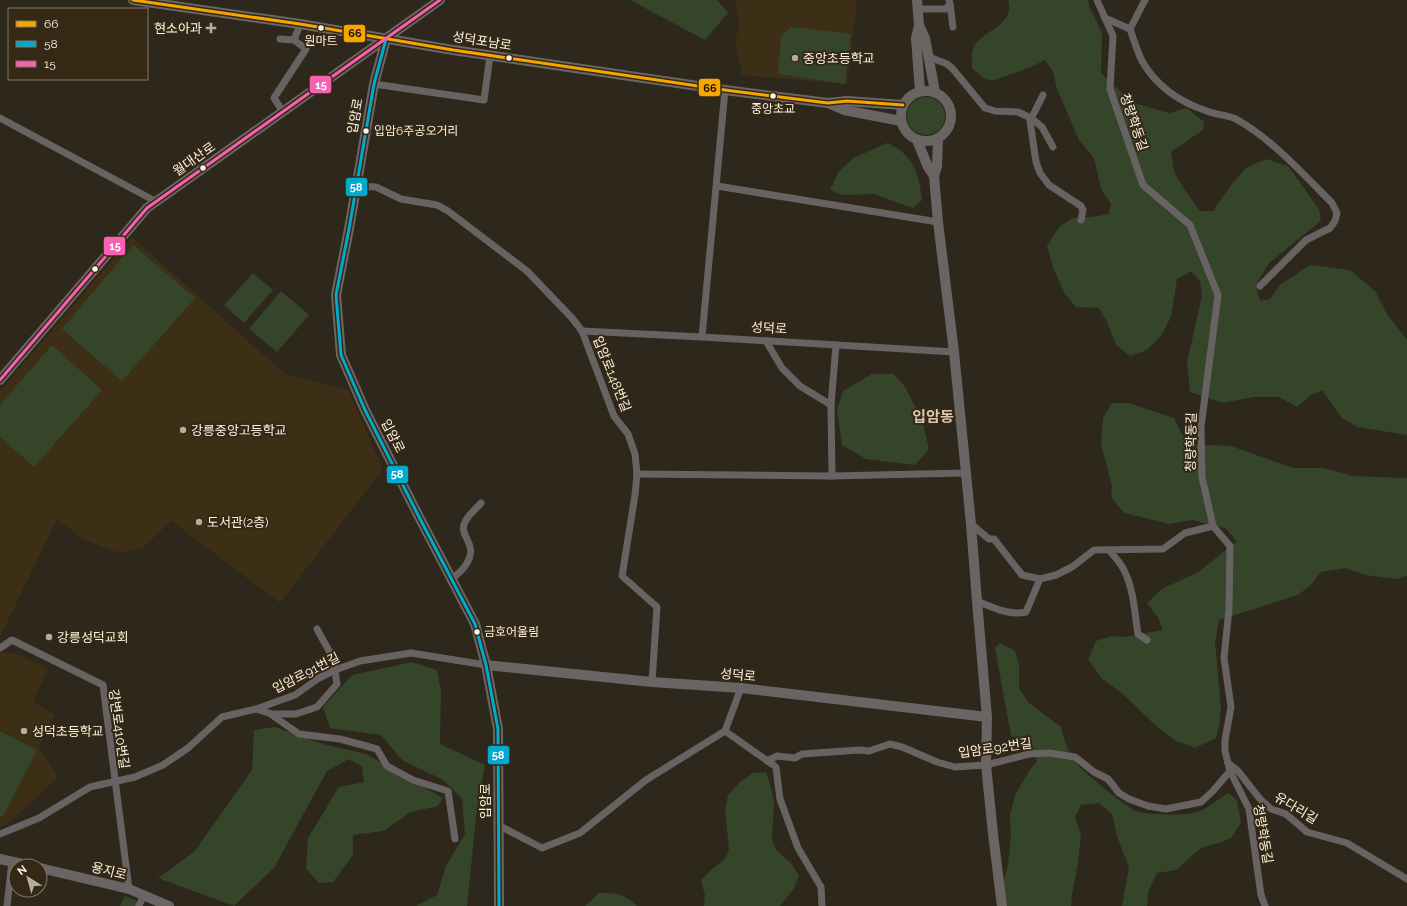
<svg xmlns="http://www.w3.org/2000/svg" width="1407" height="906" font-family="Raleway,'Noto Sans KR',sans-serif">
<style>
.built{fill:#3d2f16}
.green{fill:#34452a}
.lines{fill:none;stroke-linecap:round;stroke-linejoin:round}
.street{stroke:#686362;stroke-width:7}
.secondary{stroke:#6a6562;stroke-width:10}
.bus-1-casing{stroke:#352814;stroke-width:6}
.bus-2-casing{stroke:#352814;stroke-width:6}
.bus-3-casing{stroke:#352814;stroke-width:6}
.bus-1{stroke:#f7a600;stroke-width:3}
.bus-2{stroke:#00a9ce;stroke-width:3}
.bus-3{stroke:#f860b3;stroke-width:3}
.poi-dot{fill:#b3ac9f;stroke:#352814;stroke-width:1.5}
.bus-dot{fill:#fbf3e6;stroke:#352814;stroke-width:1.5}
.labels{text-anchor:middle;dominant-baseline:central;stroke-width:4;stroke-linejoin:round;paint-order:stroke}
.bus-label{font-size:12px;fill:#fbf3e6;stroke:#352814}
.poi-label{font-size:13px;fill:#fbf3e6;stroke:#352814;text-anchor:start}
.street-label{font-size:13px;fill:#fbf3e6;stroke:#352814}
.quarter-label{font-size:15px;font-weight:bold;fill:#d9c9b1;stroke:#352814}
.line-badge{stroke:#352814;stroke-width:1.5}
.badge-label{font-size:11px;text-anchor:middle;font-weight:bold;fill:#fff}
.pale-badge-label{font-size:11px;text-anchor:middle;font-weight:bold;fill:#111}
</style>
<rect width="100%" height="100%" fill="#2d271c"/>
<g class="built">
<polygon points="736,0 857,0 847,84 742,75 735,41 739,27"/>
<polygon points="132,237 285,374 348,390 383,469 280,603 171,521 144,547 120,553 82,539 57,519 0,637 0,391"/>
<polygon points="9,652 22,656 48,669 33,702 55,715 39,746 58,778 6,825 0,828 0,653"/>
</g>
<g class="green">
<polygon points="630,0 717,0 728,13 705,40"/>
<path d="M1008,0H1088L1090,8L1102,33L1101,73L1131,102L1169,113L1187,108L1204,122L1203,130L1171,152L1174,172L1185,190L1200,211H1213L1231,185L1246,168L1266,159L1288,166L1319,209L1321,221L1269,263L1256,285L1260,301L1270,299L1281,284L1310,265L1350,270L1375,291L1387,314L1407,340V435L1357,427L1342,418L1322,390L1311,395L1297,407L1279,397H1254L1223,403L1190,392L1187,362L1202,296L1200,281L1191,271L1177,279L1171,317L1161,336L1147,350L1130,356L1116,345L1107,322L1099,308L1076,307L1065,294L1054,270L1047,246L1059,227L1072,218L1091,217L1109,214L1111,204L1101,189L1094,158L1079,140L1057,89L1053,72L1045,60L1031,67L992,81L983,78L972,68C972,63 971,54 973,49C982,28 1016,28 1008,0Z"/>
<polygon points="792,27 851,34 845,84 778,74 781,36"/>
<circle cx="926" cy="116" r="19"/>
<path d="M887,143C913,154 919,173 922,200L913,208L874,194L842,195L830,190L839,171L854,158Z"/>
<polygon points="133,245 195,298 122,381 62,329"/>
<polygon points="253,273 273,290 244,323 224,305"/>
<polygon points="281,291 309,315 277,352 249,329"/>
<polygon points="52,345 102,390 34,467 0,437 0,405"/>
<polygon points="872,374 893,374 904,385 922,420 929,449 915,465 866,459 842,445 837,410 843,391"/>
<polygon points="1112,403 1129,403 1174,418 1181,433 1190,444 1231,446 1293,468 1324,468 1352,476 1407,478 1407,576 1396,579 1365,575 1346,568 1320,572 1311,585 1298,595 1219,620 1215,642 1221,709 1219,727 1216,738 1195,748 1176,741 1156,726 1123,694 1102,679 1088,660 1096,641 1112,636 1124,637 1163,630 1158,618 1147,603 1162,589 1200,571 1237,541 1225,528 1192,520 1169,524 1124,513 1111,497 1112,486 1101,444 1103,418"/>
<path d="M1000,643L1015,651L1019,665V688L1029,703L1061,727C1064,739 1068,753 1076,763C1083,772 1126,807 1136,811C1147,815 1186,816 1197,812C1205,810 1220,798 1228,793L1237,800L1241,823L1231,838L1219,843L1201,848L1176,870L1157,873L1148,892L1147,906H1122L1129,867L1117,837L1112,814L1099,803L1081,805L1075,817L1081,835L1078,863L1072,894L1071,906H1001V891L1008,865L1011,836L1010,815L1015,795L1031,768L1037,762L1031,744L1011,736L995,648Z"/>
<polygon points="412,662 437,670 441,691 440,744 485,765 477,808 467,906 416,906 437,895 446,866 465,834 462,798 443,780 402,760 381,735 330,728 323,707 352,675"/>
<polygon points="275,727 323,744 366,754 443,798 438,806 411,812 383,831 353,835 353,855 333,882 319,883 306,869 308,838 339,787 364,782 362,767 349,759 327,771 274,868 234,906 158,878 195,851 252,770 254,730"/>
<polygon points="0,731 37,750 2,818 0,816"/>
<polygon points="766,772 770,784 774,803 772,840 777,851 791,863 799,876 793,890 780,906 704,906 705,896 701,880 711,870 725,859 729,849 725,811 728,795 741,781 753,773"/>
<path d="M599,893C617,893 624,894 637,906H585Z"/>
<polygon points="125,896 140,902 139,906 120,906"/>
</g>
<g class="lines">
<g class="street">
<polyline points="1097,0 1113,36 1110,89 1143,185 1190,225 1218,295 1201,427 1202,477 1213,526 1230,546 1229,609 1224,658 1231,707 1225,740 1225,751 1230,771 1249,809 1261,895 1265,906"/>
<polyline points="950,4 953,27"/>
<polyline points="918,9 946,9 950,4 949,0"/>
<path d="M1105,18L1130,29C1134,40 1137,51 1142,61C1157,87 1179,102 1207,111C1216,115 1228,115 1236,119C1272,139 1304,175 1332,203L1337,213L1335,221L1330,228L1306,240L1260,286"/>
<polyline points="1130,29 1145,0"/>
<polyline points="280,39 294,40 306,49 274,98 283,112"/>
<polyline points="294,40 300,24"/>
<polyline points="929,57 947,64 952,68 985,108 995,111 1018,112 1031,118 1042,127 1053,147"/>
<polyline points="374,84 484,100 490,56"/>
<polyline points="1043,95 1030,121 1036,162 1040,173 1049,185 1081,206 1083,210 1081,220"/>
<polyline points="0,118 155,201"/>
<polyline points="356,186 376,187 401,199 437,205 448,211 527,271 572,318 582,331 614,416 628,434 635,454 637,474 635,495 622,576 657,607 652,682"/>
<polyline points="717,186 938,222"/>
<polyline points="582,331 702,337 954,352"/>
<polyline points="702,337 725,90"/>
<polyline points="766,341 782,368 800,386 831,405"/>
<polyline points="637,474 832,476 966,473"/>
<polyline points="832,476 831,405 836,345"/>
<polyline points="971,524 989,539 994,539 1022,575 1040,579 1056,575 1072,567 1094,550 1163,549 1185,533 1213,526"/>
<path d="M1109,550C1112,554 1116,558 1119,562C1134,583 1134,610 1138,634L1147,640"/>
<path d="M452,579C456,575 462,571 465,566C481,544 457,536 465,522C468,515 476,509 481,503"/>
<path d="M977,601C992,607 1009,616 1026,612L1040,579"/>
<polyline points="0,648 12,640 103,685 129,889"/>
<polyline points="256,709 295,695 319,678 335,670 360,661 411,653 486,665"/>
<polyline points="272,715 299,734 340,739 377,749 387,766 413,780 448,791 455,839"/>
<polyline points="725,731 776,767 780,799 798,848 821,887 822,906"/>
<polyline points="767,761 777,756 795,758 802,754 859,750 869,751 890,744 902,747 937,762 955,767 986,765 1029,754 1049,753 1075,757 1094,772 1108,779 1119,793 1129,799 1148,806 1166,809 1201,802 1213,791 1230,771"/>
<polyline points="1228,763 1238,771 1260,799 1271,809 1286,814 1307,832 1347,843 1407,879"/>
<polyline points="498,825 542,848 580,833 646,780 725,731 741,688"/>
<polyline points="0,834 39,818 90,787 135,777 163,765 188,748 222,717 256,709 272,714 296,714 317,707 337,684 333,658 317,629"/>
<polyline points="7,906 12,861"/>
<polyline points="139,906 144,895"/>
</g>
<g class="secondary">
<polyline points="133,0 300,24 453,50 725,90 828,103 847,101 903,105"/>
<polyline points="917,0 919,25 916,38 920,91"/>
<polyline points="919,25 925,38 935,92"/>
<polyline points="386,39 374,84 349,229 336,295 341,355 365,410 417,513 475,624 486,665 498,729 499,906"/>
<circle cx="926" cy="116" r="25"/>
<polyline points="828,103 844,110 901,121"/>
<polyline points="938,138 937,166 934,176 938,222 954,352 971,524 977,601 987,717 986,765 993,834 1002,906"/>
<polyline points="917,140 928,167 934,176"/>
<polyline points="0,380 147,208 440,0"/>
<polyline points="486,665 652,682 741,688 987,717"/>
<polyline points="0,859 31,866"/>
<polyline points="40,868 129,889 169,906"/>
</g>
<defs>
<polyline id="bus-1" points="133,0 300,24 453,50 725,90 828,103 847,101 903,105"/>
<polyline id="bus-2" points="386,39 374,84 349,229 336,295 341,355 365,410 417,513 475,624 486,665 498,729 499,906"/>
<polyline id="bus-3" points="0,380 147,208 440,0"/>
</defs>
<use href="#bus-1" class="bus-1-casing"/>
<use href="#bus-2" class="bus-2-casing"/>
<use href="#bus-3" class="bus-3-casing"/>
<use href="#bus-1" class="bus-1"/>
<use href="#bus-2" class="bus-2"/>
<use href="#bus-3" class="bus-3"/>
</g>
<g class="poi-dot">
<path d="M209 22h4v4h4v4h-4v4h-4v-4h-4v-4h4z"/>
<circle cx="795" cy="58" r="4"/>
<circle cx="183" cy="430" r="4"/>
<circle cx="199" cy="522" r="4"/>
<circle cx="49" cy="637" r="4"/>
<circle cx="24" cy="731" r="4"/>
</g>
<g class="bus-dot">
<circle cx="321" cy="28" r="3.5"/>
<circle cx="509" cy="58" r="3.5"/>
<circle cx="773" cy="96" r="3.5"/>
<circle cx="366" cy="131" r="3.5"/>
<circle cx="203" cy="168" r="3.5"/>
<circle cx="95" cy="269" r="3.5"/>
<circle cx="477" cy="632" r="3.5"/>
</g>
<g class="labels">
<g class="bus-label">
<text x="321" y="41">원마트</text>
<text x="773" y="109">중앙초교</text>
<text x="374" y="131" text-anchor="start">입암6주공오거리</text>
<text x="484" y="632" text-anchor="start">금호어울림</text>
</g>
<g class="poi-label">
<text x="202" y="28" text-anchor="end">현소아과</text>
<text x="803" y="58">중앙초등학교</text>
<text x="191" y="430">강릉중앙고등학교</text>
<text x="207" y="522">도서관(2층)</text>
<text x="57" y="637">강릉성덕교회</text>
<text x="32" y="731">성덕초등학교</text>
</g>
<g class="street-label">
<text transform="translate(482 41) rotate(9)">성덕포남로</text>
<text transform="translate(355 116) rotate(-80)">입암로</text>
<text transform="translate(1134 122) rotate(71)">청량학동길</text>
<text transform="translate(194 159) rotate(-35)">월대산로</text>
<text transform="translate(769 328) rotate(3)">성덕로</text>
<text transform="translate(612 374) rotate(68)">입암로148번길</text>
<text transform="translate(393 436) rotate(63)">입암로</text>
<text transform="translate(1191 442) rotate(-89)">청량학동길</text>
<text transform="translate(306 673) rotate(-27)">입암로91번길</text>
<text transform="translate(738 675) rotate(5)">성덕로</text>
<text transform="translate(119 729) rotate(82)">강변로410번길</text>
<text transform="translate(995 748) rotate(-8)">입암로92번길</text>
<text transform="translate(485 801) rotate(-90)">입암로</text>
<text transform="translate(1296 808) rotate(31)">유다리길</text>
<text transform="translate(1263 834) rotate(80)">청량학동길</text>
<text transform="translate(109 871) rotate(14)">용지로</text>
</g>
<g class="quarter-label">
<text x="933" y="417">입암동</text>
</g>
</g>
<g class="line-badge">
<rect x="343" y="24" width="23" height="19" rx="4" fill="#f7a600"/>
<rect x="309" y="75" width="23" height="19" rx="4" fill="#f860b3"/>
<rect x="698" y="78" width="23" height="19" rx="4" fill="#f7a600"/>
<rect x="345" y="177" width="23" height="20" rx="4" fill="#00a9ce"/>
<rect x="103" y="236" width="23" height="20" rx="4" fill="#f860b3"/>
<rect x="386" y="465" width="23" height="19" rx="4" fill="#00a9ce"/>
<rect x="487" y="745" width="23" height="20" rx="4" fill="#00a9ce"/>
</g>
<g class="badge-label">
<text x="321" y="89">15</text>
<text x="356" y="191">58</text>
<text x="115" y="250">15</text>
<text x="397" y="478">58</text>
<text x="498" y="759">58</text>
</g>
<g class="pale-badge-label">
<text x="355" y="37">66</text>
<text x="710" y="92">66</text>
</g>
<rect x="8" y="8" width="140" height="72" fill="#352814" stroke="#847968"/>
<rect x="16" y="21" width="20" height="6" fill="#f7a600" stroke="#847968"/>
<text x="44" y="28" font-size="12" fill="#fbf3e6">66</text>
<rect x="16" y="41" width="20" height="6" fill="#00a9ce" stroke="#847968"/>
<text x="44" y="48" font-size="12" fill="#fbf3e6">58</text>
<rect x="16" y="61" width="20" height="6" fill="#f860b3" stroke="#847968"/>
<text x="44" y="68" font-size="12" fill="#fbf3e6">15</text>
<g transform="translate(28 878) rotate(323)"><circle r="19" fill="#352814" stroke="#847968"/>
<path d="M0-3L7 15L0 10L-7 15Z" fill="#b3ac9f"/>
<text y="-6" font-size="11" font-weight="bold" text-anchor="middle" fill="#fbf3e6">N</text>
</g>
</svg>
